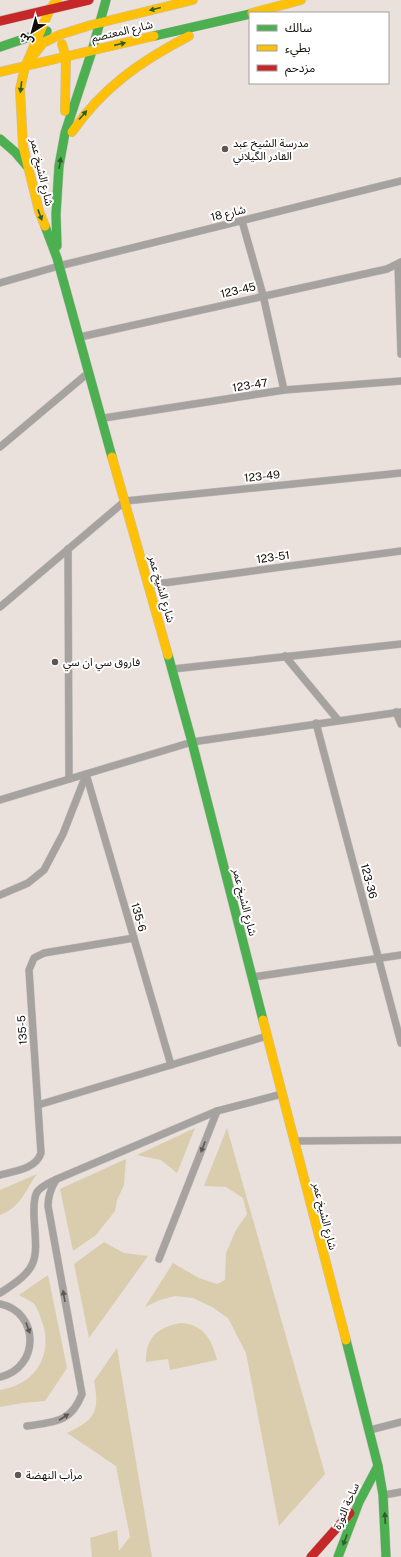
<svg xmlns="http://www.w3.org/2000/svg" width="401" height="1557" font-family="'Public Sans','Noto Sans Arabic',sans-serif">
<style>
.green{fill:#dacdad}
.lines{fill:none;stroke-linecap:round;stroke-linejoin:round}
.lane-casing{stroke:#c6bfbb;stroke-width:8}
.fast-casing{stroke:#c6bfbb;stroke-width:10}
.slow-casing{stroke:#c6bfbb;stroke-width:10}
.jam-casing{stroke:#c6bfbb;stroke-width:10}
.lane{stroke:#a6a2a0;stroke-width:7}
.fast{stroke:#4caf50;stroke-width:9}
.slow{stroke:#ffc107;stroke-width:9}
.jam{stroke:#c62828;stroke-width:9}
.oneway{fill:#2e5e2c}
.oneway2{fill:#5c5754}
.poi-dot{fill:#5d5653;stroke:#fff;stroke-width:1.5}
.labels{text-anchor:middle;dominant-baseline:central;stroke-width:4;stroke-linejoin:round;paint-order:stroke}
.street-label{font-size:11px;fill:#110c09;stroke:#fff}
.poi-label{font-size:11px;fill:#110c09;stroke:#fff;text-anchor:start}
</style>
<rect width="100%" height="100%" fill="#eae0dc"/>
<g class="green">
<polygon points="195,1128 177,1173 161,1160 137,1155"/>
<polygon points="227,1128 325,1474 279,1526 246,1353 228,1318 212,1307 193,1298 175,1296 160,1300 145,1307 173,1263 199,1278 217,1284 225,1280 226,1253 236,1230 247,1214 243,1198 226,1187 204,1186"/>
<polygon points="126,1159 124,1185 117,1200 115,1211 96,1235 73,1251 60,1189"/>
<path d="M37,1174C25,1191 20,1208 0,1215V1190Z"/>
<polygon points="104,1242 124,1253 148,1256 89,1338 74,1264"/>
<path d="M48,1275L67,1368L45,1401L22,1403L0,1407V1390C32,1385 51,1361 44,1328C42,1321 39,1312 35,1305C32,1301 24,1298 19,1295Z"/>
<path d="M180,1323C204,1324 212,1340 217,1360L170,1370L168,1359L146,1362C146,1337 157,1328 180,1323Z"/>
<path d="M117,1348L152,1557H92L90,1538L117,1530L119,1551L130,1537L116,1466L67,1433C95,1420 100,1412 94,1381Z"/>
</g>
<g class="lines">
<defs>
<g id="lane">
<polyline points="242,221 263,295 284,390"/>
<polyline points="398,264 401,354"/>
<polyline points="0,283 59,266 401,181"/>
<polyline points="80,337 387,269 401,262"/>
<polyline points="104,418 284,390 401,381"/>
<polyline points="0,447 88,373"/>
<polyline points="68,549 69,779"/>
<polyline points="149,585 401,551"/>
<polyline points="0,607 125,501 401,473"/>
<polyline points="285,656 338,720"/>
<polyline points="173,669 401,644"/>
<polyline points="396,712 401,724"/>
<polyline points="316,723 401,1043"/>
<polyline points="86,774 171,1065"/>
<polyline points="0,800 192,742 401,712"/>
<polyline points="0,895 28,883 44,870 63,834 86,775"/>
<polyline points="253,977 401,955"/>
<polyline points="38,1105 267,1036"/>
<polyline points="295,1141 401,1140"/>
<path d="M0,1175C15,1171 36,1169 41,1153L29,970L34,958L44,953L134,938"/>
<polyline points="159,1259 217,1111"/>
<path d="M0,1293C40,1268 37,1261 34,1217C34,1209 33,1199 37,1192C41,1186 51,1182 57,1179L217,1111L282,1094"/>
<path d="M0,1304C40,1312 40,1368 0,1377"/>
<path d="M27,1426C54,1422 71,1423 82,1394L48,1206C48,1196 51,1188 56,1180"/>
<polyline points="370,1430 401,1422"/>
<polyline points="384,1495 401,1492"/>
</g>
<g id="fast">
<polyline points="154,36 250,14"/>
<polyline points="0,47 47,31"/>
<polyline points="0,139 15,152 27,166"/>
<polyline points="45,226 57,258 112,457"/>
<polyline points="57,246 56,214 59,166 65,133 92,51 106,0"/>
<polyline points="168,655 192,742 263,1020"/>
<polyline points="346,1340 378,1466 383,1495 386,1557"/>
<polyline points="338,1557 359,1502 378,1466"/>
</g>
<g id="slow">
<polyline points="252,13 301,0"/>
<polyline points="62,44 66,57 65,111"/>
<polyline points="33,56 43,43 59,35 91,25 193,0"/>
<polyline points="0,72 154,36"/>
<path d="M72,132C103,87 141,61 189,36"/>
<polyline points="45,226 39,211 23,146 20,89 25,67 50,9 57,0"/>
<polyline points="112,457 168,655"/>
<polyline points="263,1020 346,1340"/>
</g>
<g id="jam">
<polyline points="0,21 89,0"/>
<polyline points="311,1557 350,1513"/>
</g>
</defs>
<use href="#lane" class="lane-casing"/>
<use href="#fast" class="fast-casing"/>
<use href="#slow" class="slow-casing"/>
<use href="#jam" class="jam-casing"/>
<use href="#lane" class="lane"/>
<use href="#fast" class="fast"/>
<use href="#slow" class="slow"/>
<use href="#jam" class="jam"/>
</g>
<defs><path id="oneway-solid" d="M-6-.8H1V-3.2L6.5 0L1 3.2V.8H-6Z"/></defs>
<g class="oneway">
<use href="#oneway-solid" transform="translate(155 9) rotate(166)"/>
<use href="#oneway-solid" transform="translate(120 44) rotate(-13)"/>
<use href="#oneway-solid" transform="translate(21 87) rotate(97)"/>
<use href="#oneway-solid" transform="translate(83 115) rotate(-49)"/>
<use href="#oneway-solid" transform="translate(60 163) rotate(-81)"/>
<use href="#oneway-solid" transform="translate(40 215) rotate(70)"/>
<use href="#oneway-solid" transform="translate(385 1518) rotate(-93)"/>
<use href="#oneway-solid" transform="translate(345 1540) rotate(111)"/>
</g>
<g class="oneway2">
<use href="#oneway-solid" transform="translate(203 1147) rotate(111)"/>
<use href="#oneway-solid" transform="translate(64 1296) rotate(-100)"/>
<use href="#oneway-solid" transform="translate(28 1328) rotate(70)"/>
<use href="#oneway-solid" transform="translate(64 1417) rotate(-33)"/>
</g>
<g class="poi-dot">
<circle cx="225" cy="149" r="4"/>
<circle cx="55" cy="662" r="4"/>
<circle cx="18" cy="1475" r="4"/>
</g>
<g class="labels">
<g class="street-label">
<text transform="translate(122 31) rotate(-13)">شارع المعتصم</text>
<text transform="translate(42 172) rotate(77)">شارع الشيخ عمر</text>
<text transform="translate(228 213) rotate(-14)">شارع 18</text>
<text transform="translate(238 290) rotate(-13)">123-45</text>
<text transform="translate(250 385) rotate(-9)">123-47</text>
<text transform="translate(262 476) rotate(-6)">123-49</text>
<text transform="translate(273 557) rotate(-8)">123-51</text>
<text transform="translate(162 589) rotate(74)">شارع الشيخ عمر</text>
<text transform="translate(369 881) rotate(75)">123-36</text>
<text transform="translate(245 902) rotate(76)">شارع الشيخ عمر</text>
<text transform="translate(139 917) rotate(74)">135-6</text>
<text transform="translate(22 1030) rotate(-94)">135-5</text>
<text transform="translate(325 1216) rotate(76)">شارع الشيخ عمر</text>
<text transform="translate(346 1506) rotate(-67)">ساحة الثورة</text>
</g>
<g class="poi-label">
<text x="233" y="143">مدرسة الشيخ عبد<tspan x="233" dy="13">القادر الگيلاني</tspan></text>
<text x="63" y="662">فاروق سي ان سي</text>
<text x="26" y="1475">مرأب النهضة</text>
</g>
</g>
<rect x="249" y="12" width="140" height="72" fill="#ffffff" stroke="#a09e9d"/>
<rect x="257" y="25" width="20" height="6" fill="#4caf50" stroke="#a09e9d"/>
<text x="285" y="32" font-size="12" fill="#110c09">سالك</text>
<rect x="257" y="45" width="20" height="6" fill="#ffc107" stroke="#a09e9d"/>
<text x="285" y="52" font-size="12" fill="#110c09">بطيء</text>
<rect x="257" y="65" width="20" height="6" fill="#c62828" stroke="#a09e9d"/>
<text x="285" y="72" font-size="12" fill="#110c09">مزدحم</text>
<g transform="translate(32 32) rotate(217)" stroke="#ffffff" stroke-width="3" paint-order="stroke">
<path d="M0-3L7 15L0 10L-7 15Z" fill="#110c09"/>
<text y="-6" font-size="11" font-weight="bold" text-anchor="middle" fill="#110c09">ش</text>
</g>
</svg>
